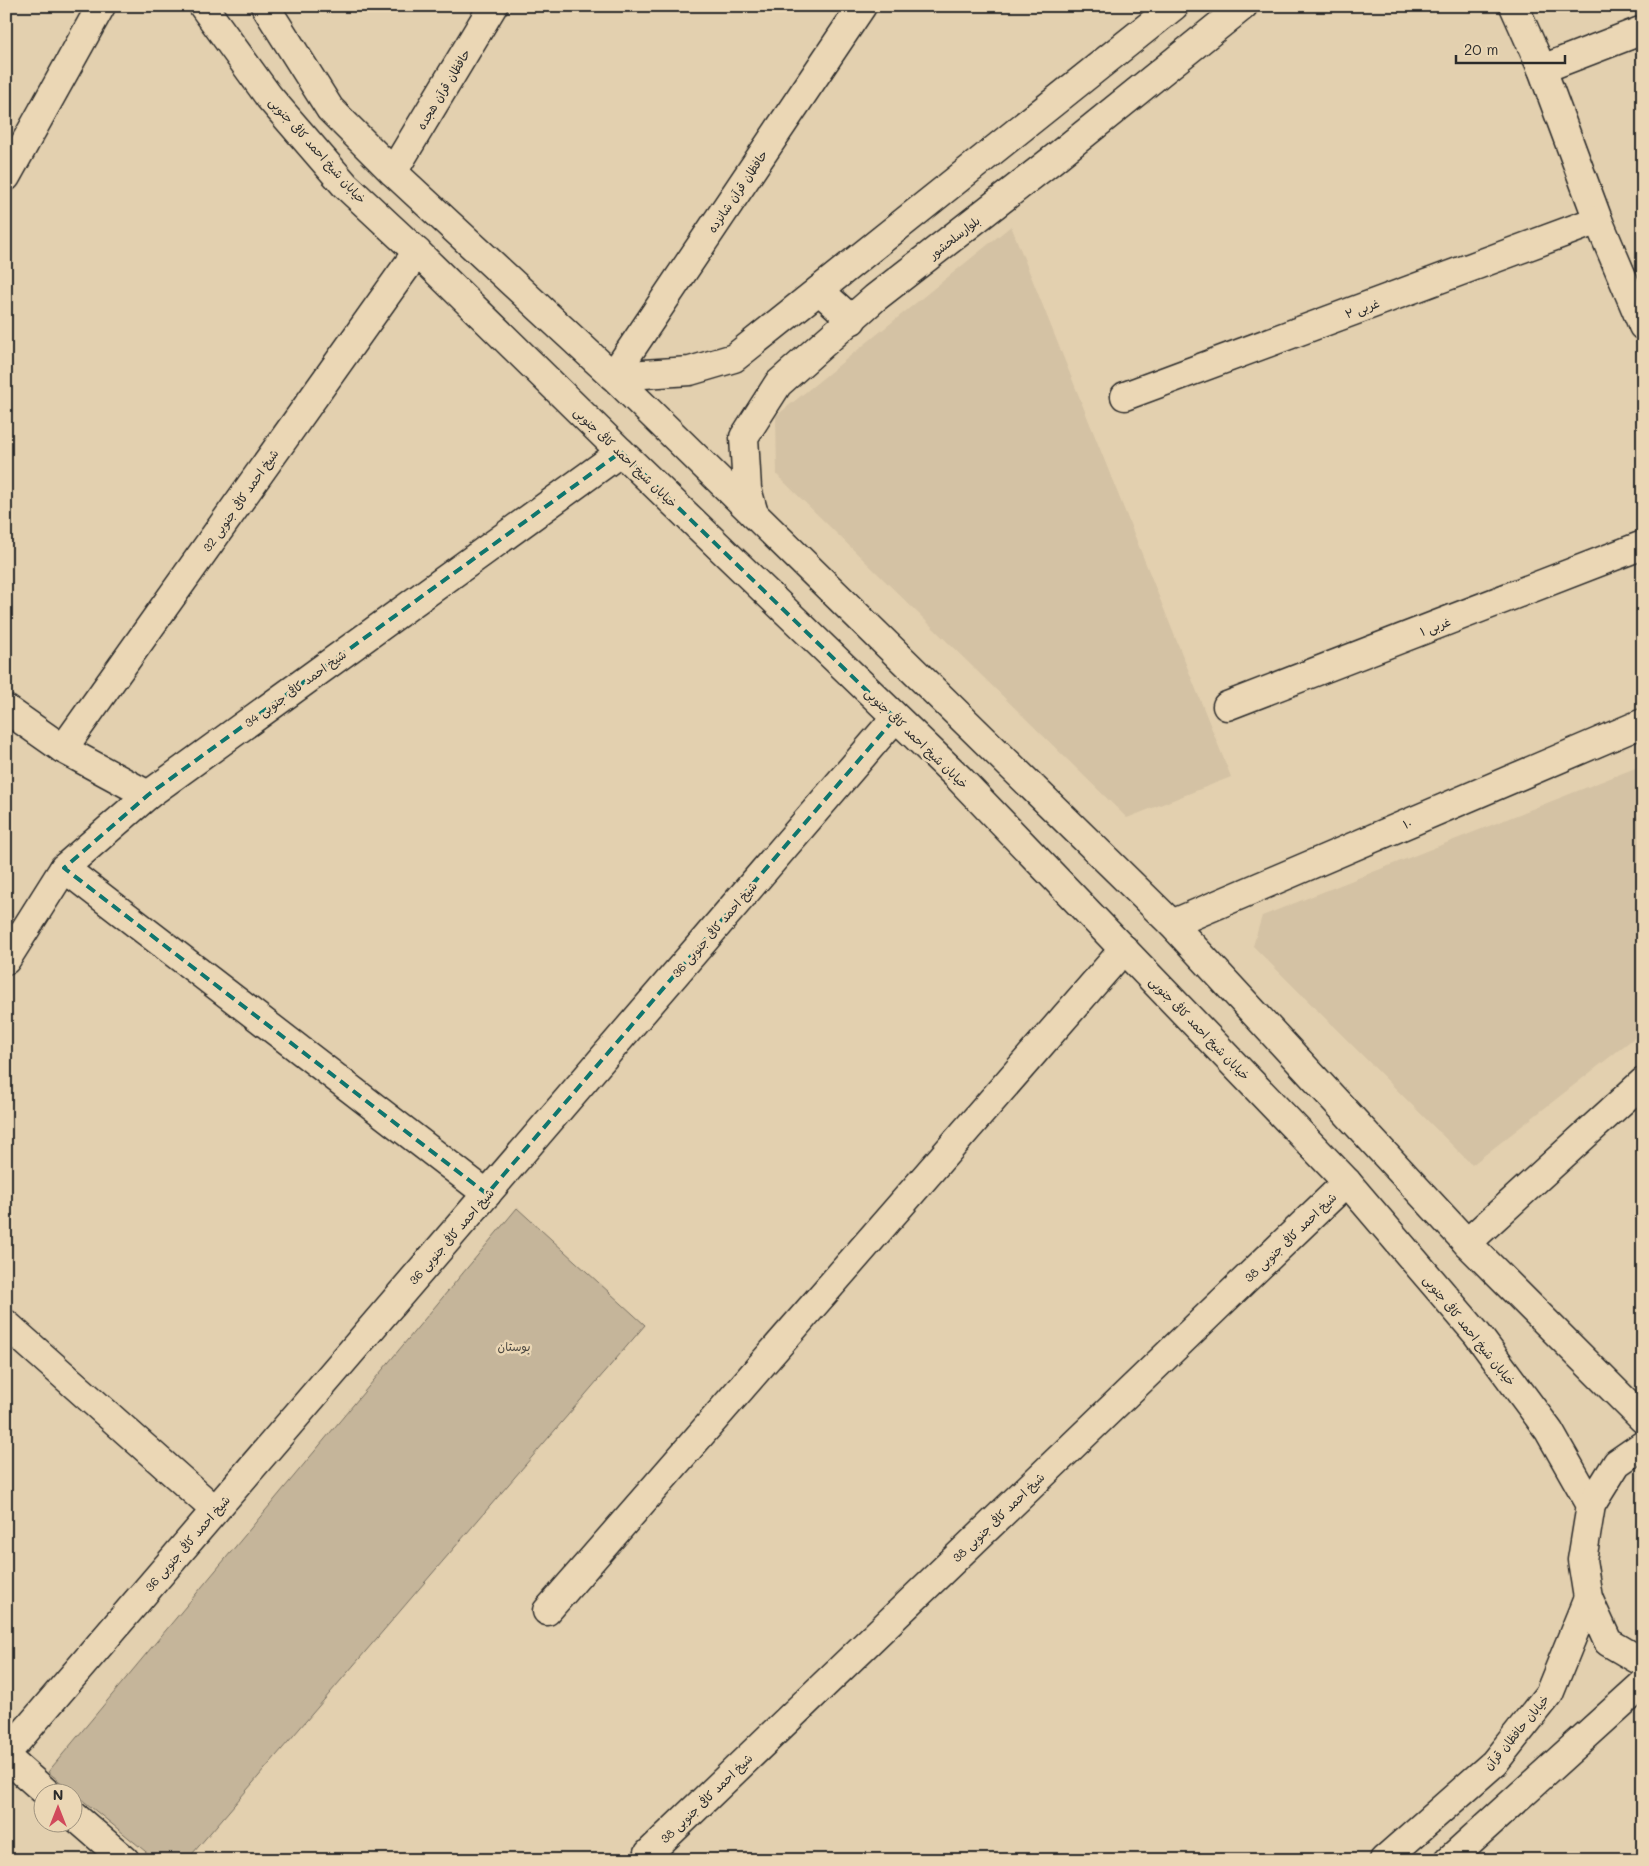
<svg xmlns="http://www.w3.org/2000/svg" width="1649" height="1866" font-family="Mali,'Playpen Sans Arabic',sans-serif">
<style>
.built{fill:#d4c2a4}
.park{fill:#c5b59a;stroke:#787062}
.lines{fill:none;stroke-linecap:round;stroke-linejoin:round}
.minor-casing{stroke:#2b2b2b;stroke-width:31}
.minor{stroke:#ebd7b5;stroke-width:28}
.marked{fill:none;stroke:#0f766e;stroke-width:4;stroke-dasharray:10 6;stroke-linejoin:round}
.labels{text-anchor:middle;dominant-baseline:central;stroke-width:5;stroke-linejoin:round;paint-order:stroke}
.street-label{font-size:12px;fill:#2b2b2b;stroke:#ebd7b5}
.park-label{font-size:12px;fill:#4a4741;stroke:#ebd7b5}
</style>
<rect width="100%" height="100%" fill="#e3d0af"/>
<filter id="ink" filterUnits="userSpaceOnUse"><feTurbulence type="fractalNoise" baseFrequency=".02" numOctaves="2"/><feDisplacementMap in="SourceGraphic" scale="10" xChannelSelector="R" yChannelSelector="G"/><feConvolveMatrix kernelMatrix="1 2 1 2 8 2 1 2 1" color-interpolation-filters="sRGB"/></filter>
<g filter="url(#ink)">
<g class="built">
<polygon points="1011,226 1231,777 1127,818 777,475 776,416"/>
<polygon points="1643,765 1643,1031 1472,1165 1253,946 1262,916"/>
</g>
<polygon class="park" points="517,1208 645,1325 187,1860 156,1860 48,1772"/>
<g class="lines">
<defs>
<g id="minor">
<polyline points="203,6 269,97 345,185 417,252 621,452 959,778 1347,1182 1477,1334 1549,1431 1591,1505"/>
<polyline points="265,6 330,109 393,172 613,376 1172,924 1467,1243 1643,1419"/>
<polyline points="1514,6 1542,69 1598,220 1643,326"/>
<polyline points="1542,69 1643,30"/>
<polyline points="393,172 493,6"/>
<polyline points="6,177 101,6"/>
<polyline points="819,290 852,320"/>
<polyline points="613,376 690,371 734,358 1174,6"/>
<polyline points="613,376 862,6"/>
<polyline points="1125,396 1598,220"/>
<polyline points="754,514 747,489 744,437 778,384 875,298 1051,161 1243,6"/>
<polyline points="1227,706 1643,545"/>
<polyline points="6,709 63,749 148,795"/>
<polyline points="63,749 417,252"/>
<polyline points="64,868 487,1194"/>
<polyline points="1172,924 1643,723"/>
<polyline points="6,960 64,868 148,795 621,452"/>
<polyline points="1467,1243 1643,1082"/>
<polyline points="6,1324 215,1510"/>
<polyline points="1643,1445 1617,1463 1591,1505 1582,1560 1588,1598 1608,1642 1637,1659 1643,1658"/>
<polyline points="547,1611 1124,949"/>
<polyline points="6,1754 895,718"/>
<polyline points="6,1757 48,1794"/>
<polyline points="72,1814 125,1860"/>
<polyline points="651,1860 649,1853 1347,1182"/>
<polyline points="1384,1860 1494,1763 1549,1694 1588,1598"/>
<polyline points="1449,1860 1643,1684"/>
</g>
</defs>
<use href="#minor" class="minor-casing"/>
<use href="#minor" class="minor"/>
</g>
</g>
<path class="marked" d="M621,452L895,718L487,1194L64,868L148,795Z"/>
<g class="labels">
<g class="street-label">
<text transform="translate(443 89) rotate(-59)">حافظان قرآن هجده</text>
<text transform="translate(318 150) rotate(48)">خیابان شیخ احمد کافی جنوبی</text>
<text transform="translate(737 191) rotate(-56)">حافظان قرآن شانزده</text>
<text transform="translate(954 237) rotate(-38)">بلوارسلحشور</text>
<text transform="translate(1362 308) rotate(-20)">۲ غربی</text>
<text transform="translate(626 457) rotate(44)">خیابان شیخ احمد کافی جنوبی</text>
<text transform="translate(240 500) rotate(-55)">شیخ احمد کافی جنوبی 32</text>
<text transform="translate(1435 626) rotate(-21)">۱ غربی</text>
<text transform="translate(295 688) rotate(-36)">شیخ احمد کافی جنوبی 34</text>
<text transform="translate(917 738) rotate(44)">خیابان شیخ احمد کافی جنوبی</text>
<text transform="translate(1407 823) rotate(-23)">۱۰</text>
<text transform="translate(714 929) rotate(-49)">شیخ احمد کافی جنوبی 36</text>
<text transform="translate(1200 1028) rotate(46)">خیابان شیخ احمد کافی جنوبی</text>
<text transform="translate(451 1236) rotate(-49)">شیخ احمد کافی جنوبی 36</text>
<text transform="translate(1290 1237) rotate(-44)">شیخ احمد کافی جنوبی 38</text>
<text transform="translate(1470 1330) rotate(51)">خیابان شیخ احمد کافی جنوبی</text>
<text transform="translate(998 1517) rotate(-44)">شیخ احمد کافی جنوبی 38</text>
<text transform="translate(187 1543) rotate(-49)">شیخ احمد کافی جنوبی 36</text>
<text transform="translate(1516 1732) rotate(-50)">خیابان حافظان قرآن</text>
<text transform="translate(706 1798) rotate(-44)">شیخ احمد کافی جنوبی 38</text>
</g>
<g class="park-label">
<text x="514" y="1346">بوستان</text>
</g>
</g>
<rect width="1649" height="1866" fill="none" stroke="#ebd7b5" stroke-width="25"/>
<rect x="12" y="12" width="1624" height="1841" fill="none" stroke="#2b2b2b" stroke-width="2" filter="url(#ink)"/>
<g transform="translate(58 1808)"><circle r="24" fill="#ebd7b5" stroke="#9e927e"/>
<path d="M0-4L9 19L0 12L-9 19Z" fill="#d1495b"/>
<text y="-8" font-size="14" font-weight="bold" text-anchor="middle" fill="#2b2b2b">N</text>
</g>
<path d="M1456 55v8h109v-8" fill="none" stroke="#2b2b2b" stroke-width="2.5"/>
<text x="1464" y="55" font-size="15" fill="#2b2b2b" stroke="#ebd7b5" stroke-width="4" paint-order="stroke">20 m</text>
</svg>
